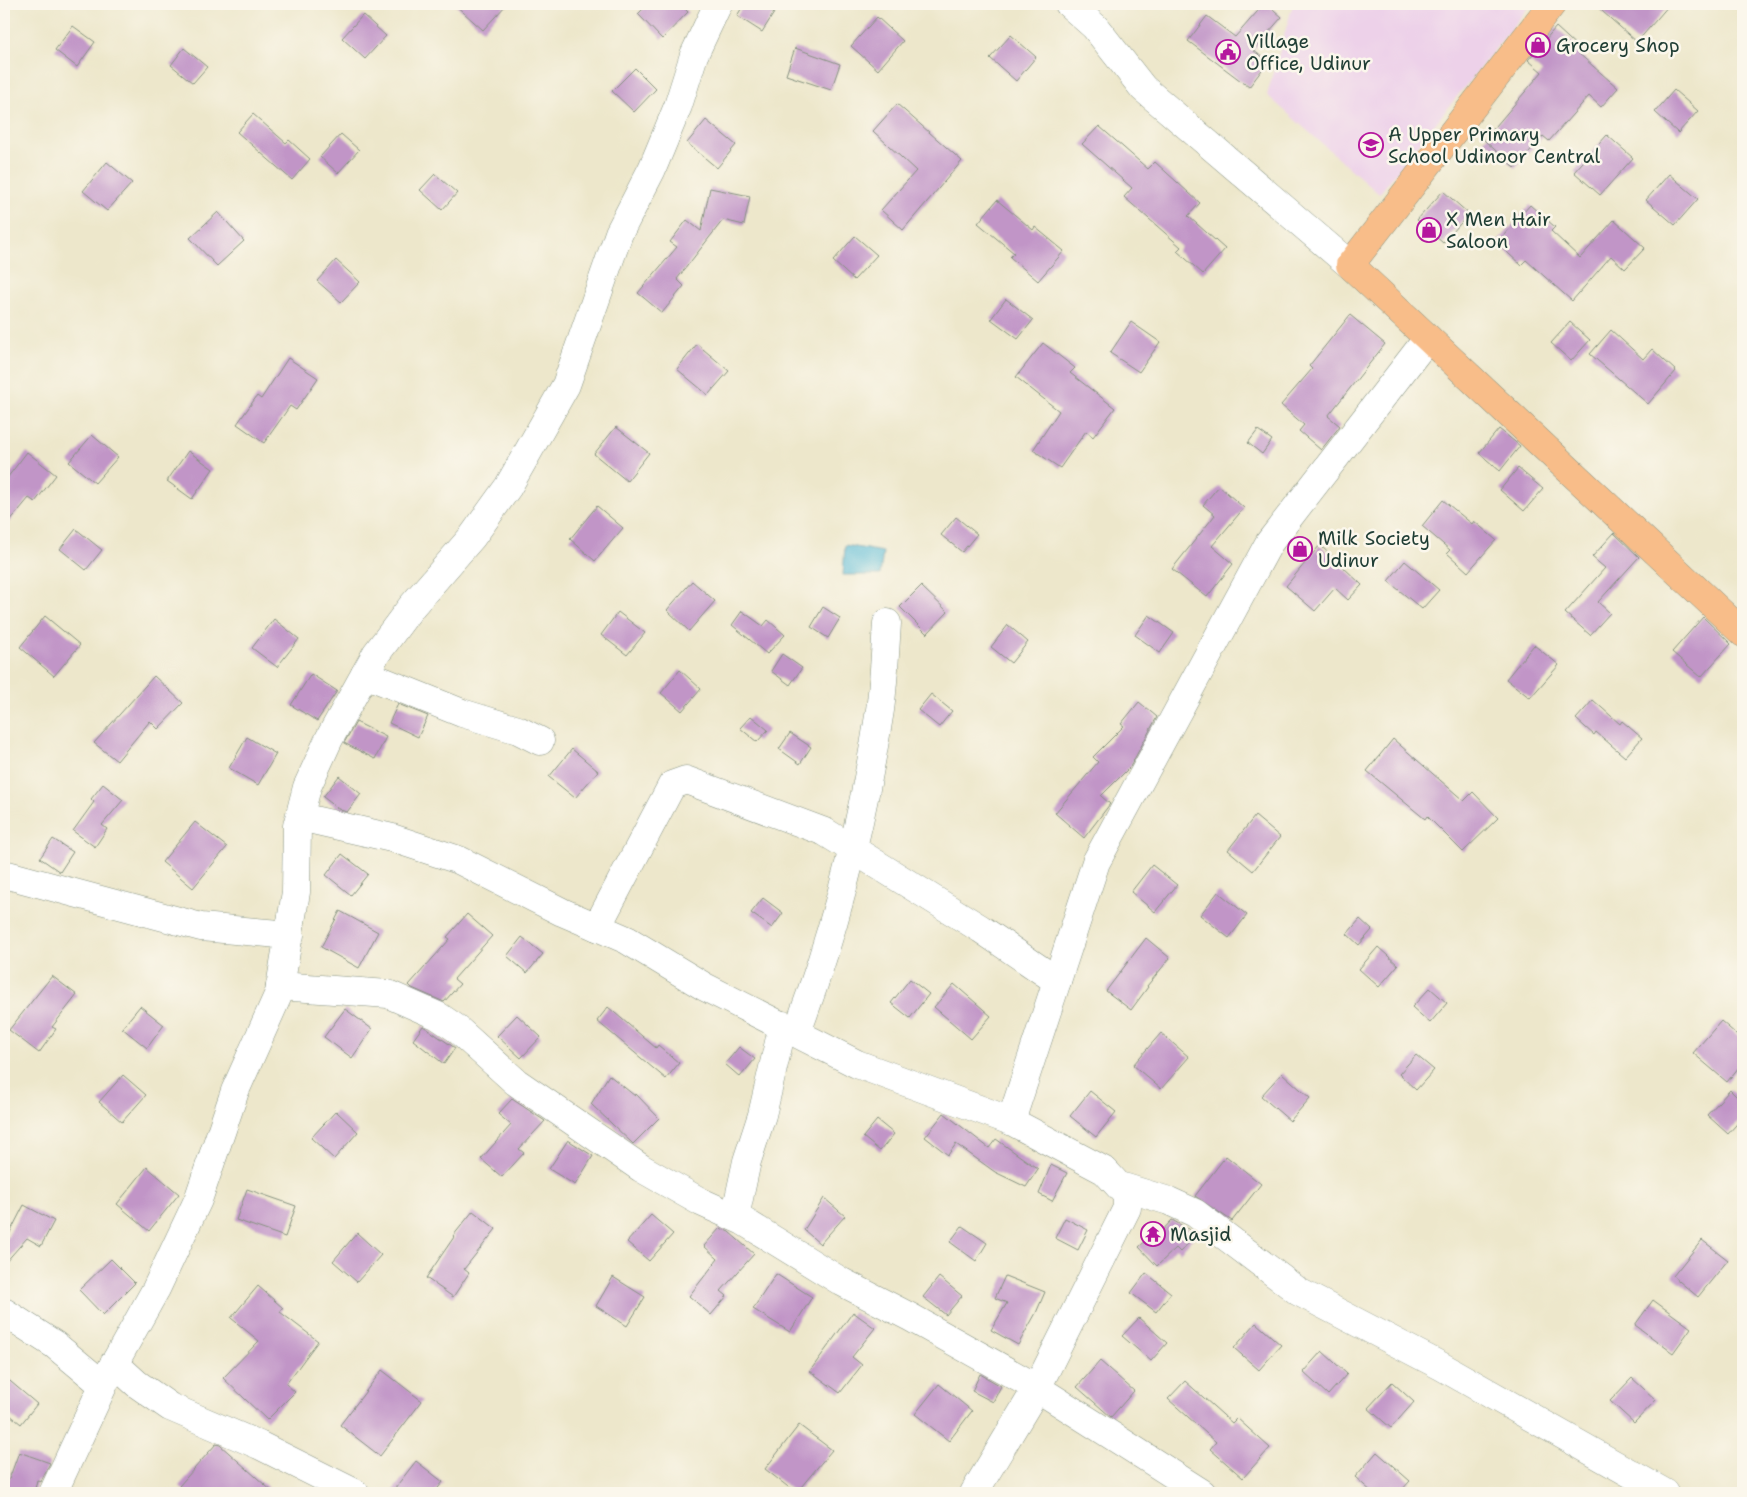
<svg xmlns="http://www.w3.org/2000/svg" width="1747" height="1497" font-family="'Shantell Sans',sans-serif">
<style>
.built{fill:#edd1e9}
.water{fill:#56b9d4;stroke:#3a7b84}
.building{fill:#c195c7}
.lines{fill:none;stroke-linecap:round;stroke-linejoin:round}
.minor-casing{stroke:#869280;stroke-width:29}
.major-casing{stroke:#869280;stroke-width:29}
.minor{stroke:#fff;stroke-width:28}
.major{stroke:#f8bd89;stroke-width:28}
.labels{text-anchor:middle;dominant-baseline:central;stroke-width:5;stroke-linejoin:round;paint-order:stroke}
.poi-label{font-size:19px;fill:#1f3d34;stroke:#fbf7ec;text-anchor:start}
</style>
<rect width="100%" height="100%" fill="#fbf7ec"/>
<filter id="ink" filterUnits="userSpaceOnUse"><feTurbulence type="fractalNoise" baseFrequency=".02" numOctaves="2"/><feDisplacementMap in="SourceGraphic" scale="10" xChannelSelector="R" yChannelSelector="G"/><feConvolveMatrix kernelMatrix="1 2 1 2 8 2 1 2 1" color-interpolation-filters="sRGB"/></filter>
<filter id="wash" filterUnits="userSpaceOnUse"><feTurbulence type="fractalNoise" baseFrequency=".0096" numOctaves="4" result="noise"/><feDisplacementMap in="SourceGraphic" scale="20" xChannelSelector="R" yChannelSelector="G"/><feGaussianBlur stdDeviation="1.12" result="paint"/><feColorMatrix in="noise" values="0 0 0 0 0 0 0 0 0 0 0 0 0 0 0 0 0 1.4 0 .05"/><feComposite in="paint" operator="in"/></filter>
<g filter="url(#wash)">
<rect width="100%" height="100%" fill="#ede7cb"/>
<polygon class="built" points="1293,4 1531,4 1379,194 1267,95"/>
<polygon class="water" points="845,545 883,552 880,575 843,575"/>
<g id="blocks">
<g class="building">
<polygon points="454,4 507,4 483,30"/>
<polygon points="648,4 680,4 688,12 662,39 638,14"/>
<polygon points="744,4 761,4 774,13 762,32 737,16"/>
<polygon points="1264,4 1267,4 1282,17 1253,50 1268,62 1249,87 1188,41 1207,16 1235,37"/>
<polygon points="1594,4 1670,4 1637,42"/>
<polygon points="363,15 386,36 365,59 342,38"/>
<polygon points="877,17 903,41 878,70 851,46"/>
<polygon points="73,26 95,42 77,67 55,50"/>
<polygon points="1556,27 1580,49 1577,52 1618,88 1601,107 1589,96 1549,141 1543,136 1515,168 1484,140 1542,72 1528,60"/>
<polygon points="1011,35 1036,57 1016,81 990,58"/>
<polygon points="184,48 207,67 193,83 171,65"/>
<polygon points="795,48 840,64 831,90 786,75"/>
<polygon points="635,68 656,89 634,112 612,91"/>
<polygon points="1674,90 1698,111 1678,133 1655,112"/>
<polygon points="897,104 962,161 903,230 881,210 916,171 873,131"/>
<polygon points="253,114 286,143 289,140 310,159 292,180 237,132"/>
<polygon points="706,120 736,145 717,168 687,143"/>
<polygon points="1099,126 1148,169 1155,162 1200,203 1188,216 1225,249 1203,274 1177,251 1181,247 1124,197 1132,188 1082,144"/>
<polygon points="341,134 359,150 338,173 320,157"/>
<polygon points="1607,135 1633,158 1600,195 1574,172"/>
<polygon points="107,162 132,183 107,211 83,191"/>
<polygon points="435,174 457,193 442,210 420,190"/>
<polygon points="1669,174 1698,199 1675,225 1646,200"/>
<polygon points="710,188 750,196 744,225 723,220 677,279 684,286 662,313 638,293 677,247 670,242 687,220 701,231"/>
<polygon points="1443,191 1469,214 1443,243 1417,220"/>
<polygon points="997,200 1033,230 1035,227 1064,251 1038,281 1010,257 1014,253 978,223"/>
<polygon points="1530,205 1555,227 1551,231 1580,258 1614,220 1645,248 1625,269 1611,256 1572,301 1526,260 1521,265 1497,243"/>
<polygon points="218,212 244,241 217,266 190,238"/>
<polygon points="855,236 877,255 854,280 833,261"/>
<polygon points="336,260 360,282 341,302 317,281"/>
<polygon points="1006,299 1033,320 1018,339 991,319"/>
<polygon points="1350,315 1385,344 1328,416 1340,426 1321,450 1299,431 1304,425 1281,405 1312,369 1309,366"/>
<polygon points="1131,322 1160,342 1139,372 1110,353"/>
<polygon points="1570,322 1590,340 1571,361 1551,343"/>
<polygon points="1611,330 1643,359 1652,349 1676,371 1648,404 1590,354"/>
<polygon points="1043,343 1075,368 1070,373 1115,408 1093,437 1086,431 1060,468 1033,450 1059,411 1016,377"/>
<polygon points="697,344 729,371 708,395 677,369"/>
<polygon points="288,358 318,378 296,410 290,406 264,443 237,424 257,396 261,399"/>
<polygon points="616,427 649,453 627,481 594,454"/>
<polygon points="1499,429 1520,446 1500,471 1479,453"/>
<polygon points="1258,430 1272,440 1262,454 1248,443"/>
<polygon points="92,435 118,457 95,483 69,462"/>
<polygon points="188,451 213,469 192,499 167,481"/>
<polygon points="27,452 56,475 35,502 29,498 4,528 4,482"/>
<polygon points="1518,468 1543,489 1524,511 1500,490"/>
<polygon points="1219,486 1244,508 1212,546 1233,564 1207,597 1172,569 1215,515 1203,505"/>
<polygon points="1443,500 1472,524 1474,521 1496,540 1468,572 1447,553 1450,550 1422,526"/>
<polygon points="597,506 623,528 595,561 570,539"/>
<polygon points="956,517 977,534 962,552 941,535"/>
<polygon points="76,529 102,550 86,570 60,549"/>
<polygon points="1614,533 1639,557 1598,602 1610,613 1590,635 1565,613 1605,568 1592,557"/>
<polygon points="1320,545 1362,585 1348,600 1335,588 1315,611 1286,586"/>
<polygon points="1405,561 1439,590 1422,609 1388,581"/>
<polygon points="692,581 715,601 689,631 667,610"/>
<polygon points="921,586 948,612 927,634 900,607"/>
<polygon points="823,607 840,618 828,638 811,627"/>
<polygon points="742,611 763,626 768,620 785,635 767,654 732,625"/>
<polygon points="618,612 645,633 627,655 601,635"/>
<polygon points="1149,615 1174,633 1160,653 1135,635"/>
<polygon points="45,616 80,645 54,676 20,647"/>
<polygon points="1703,617 1731,644 1701,677 1672,652"/>
<polygon points="274,619 299,639 277,667 252,648"/>
<polygon points="1008,625 1028,642 1011,663 991,647"/>
<polygon points="1534,645 1559,665 1530,698 1506,679"/>
<polygon points="782,654 802,668 790,685 771,671"/>
<polygon points="680,670 701,689 682,711 661,693"/>
<polygon points="311,674 337,691 317,721 291,705"/>
<polygon points="154,676 183,703 158,729 150,721 117,761 94,743"/>
<polygon points="931,694 952,711 939,727 918,710"/>
<polygon points="1593,700 1620,724 1622,721 1642,738 1625,757 1596,732 1594,735 1576,719"/>
<polygon points="1139,702 1157,717 1130,767 1101,796 1110,804 1084,838 1055,813 1098,762 1093,757 1124,726 1121,724"/>
<polygon points="398,704 428,716 418,737 389,723"/>
<polygon points="751,716 768,730 757,742 740,728"/>
<polygon points="356,722 386,737 375,759 344,743"/>
<polygon points="790,733 811,747 800,764 779,749"/>
<polygon points="247,737 276,754 258,785 229,768"/>
<polygon points="1393,739 1464,801 1473,792 1498,818 1463,852 1427,816 1425,819 1367,771"/>
<polygon points="572,749 598,771 575,798 549,777"/>
<polygon points="339,776 361,794 347,812 340,810 323,797"/>
<polygon points="103,784 123,800 102,825 107,829 95,847 73,831 94,802 91,799"/>
<polygon points="1255,816 1280,837 1253,871 1228,850"/>
<polygon points="195,822 227,847 193,888 162,862"/>
<polygon points="53,839 73,852 60,872 40,858"/>
<polygon points="342,854 368,874 351,895 326,875"/>
<polygon points="1152,865 1177,885 1155,912 1131,892"/>
<polygon points="1218,892 1247,915 1229,938 1200,915"/>
<polygon points="763,898 783,913 772,928 751,913"/>
<polygon points="340,911 378,932 359,968 321,947"/>
<polygon points="467,914 492,936 454,979 460,984 444,1002 412,988 409,985 450,939 447,937"/>
<polygon points="1360,919 1372,930 1359,945 1347,934"/>
<polygon points="522,937 543,954 527,973 507,956"/>
<polygon points="1146,938 1170,958 1147,986 1148,987 1131,1010 1106,991"/>
<polygon points="1378,947 1398,965 1379,987 1359,969"/>
<polygon points="52,976 77,995 52,1027 56,1029 39,1053 9,1030"/>
<polygon points="910,979 929,994 910,1018 891,1003"/>
<polygon points="954,984 991,1016 971,1039 934,1007"/>
<polygon points="1430,988 1447,1003 1430,1023 1412,1007"/>
<polygon points="140,1006 164,1025 147,1048 122,1028"/>
<polygon points="608,1007 656,1048 658,1045 679,1063 666,1079 597,1021"/>
<polygon points="345,1009 372,1029 352,1058 324,1037"/>
<polygon points="517,1015 541,1037 521,1058 497,1036"/>
<polygon points="1721,1021 1743,1040 1743,1062 1727,1082 1693,1053"/>
<polygon points="423,1026 455,1048 444,1064 413,1040"/>
<polygon points="1161,1033 1189,1057 1161,1089 1133,1065"/>
<polygon points="739,1047 755,1059 740,1077 725,1064"/>
<polygon points="1416,1055 1434,1070 1416,1090 1399,1074"/>
<polygon points="1282,1073 1310,1098 1290,1121 1261,1096"/>
<polygon points="123,1075 146,1095 122,1122 99,1102"/>
<polygon points="609,1075 635,1096 636,1094 659,1118 633,1144 591,1104"/>
<polygon points="1730,1090 1743,1103 1743,1117 1728,1134 1707,1115"/>
<polygon points="1090,1091 1116,1112 1096,1137 1070,1116"/>
<polygon points="512,1099 545,1121 519,1149 524,1153 502,1177 481,1159 511,1125 498,1114"/>
<polygon points="336,1111 358,1132 334,1159 311,1138"/>
<polygon points="944,1113 989,1148 996,1139 1038,1169 1026,1187 995,1172 956,1144 948,1155 925,1137"/>
<polygon points="877,1120 894,1134 880,1151 863,1137"/>
<polygon points="568,1140 593,1156 575,1185 549,1169"/>
<polygon points="1226,1156 1261,1184 1232,1221 1195,1196"/>
<polygon points="1051,1165 1067,1173 1052,1201 1039,1194"/>
<polygon points="147,1167 179,1194 149,1231 117,1204"/>
<polygon points="247,1189 296,1206 285,1237 236,1220"/>
<polygon points="824,1198 845,1216 820,1244 804,1230"/>
<polygon points="24,1205 54,1221 41,1246 27,1238 4,1264 4,1244"/>
<polygon points="473,1211 496,1229 464,1269 469,1273 453,1297 426,1278 454,1237 453,1236"/>
<polygon points="651,1215 673,1234 649,1261 627,1242"/>
<polygon points="1065,1218 1088,1230 1078,1250 1055,1238"/>
<polygon points="1172,1220 1197,1234 1180,1252 1176,1248 1157,1266 1139,1247 1153,1234 1156,1237"/>
<polygon points="962,1226 987,1243 976,1261 950,1242"/>
<polygon points="720,1228 729,1232 754,1254 721,1291 727,1296 711,1315 689,1296 718,1259 704,1246"/>
<polygon points="357,1233 381,1255 357,1282 333,1261"/>
<polygon points="1702,1240 1728,1260 1698,1297 1673,1276"/>
<polygon points="111,1259 135,1283 103,1315 79,1290"/>
<polygon points="1146,1273 1171,1293 1156,1312 1131,1293"/>
<polygon points="776,1274 812,1297 790,1332 753,1309"/>
<polygon points="1005,1276 1045,1292 1036,1313 1018,1345 991,1330 1007,1303 995,1298"/>
<polygon points="613,1277 645,1297 627,1326 596,1306"/>
<polygon points="939,1277 962,1296 946,1315 923,1297"/>
<polygon points="258,1286 283,1308 280,1312 318,1341 286,1384 295,1392 267,1420 223,1378 259,1341 231,1318"/>
<polygon points="1653,1300 1691,1328 1673,1353 1635,1325"/>
<polygon points="853,1312 875,1328 852,1357 862,1365 840,1393 810,1371"/>
<polygon points="1139,1318 1167,1343 1151,1361 1122,1336"/>
<polygon points="1256,1323 1281,1345 1259,1370 1234,1348"/>
<polygon points="1322,1351 1347,1374 1328,1395 1303,1372"/>
<polygon points="1100,1361 1134,1391 1111,1417 1077,1387"/>
<polygon points="382,1370 422,1401 380,1456 340,1425"/>
<polygon points="980,1374 1001,1386 993,1402 972,1391"/>
<polygon points="4,1376 37,1404 21,1424 4,1410"/>
<polygon points="1632,1378 1656,1400 1634,1423 1610,1401"/>
<polygon points="1185,1381 1232,1423 1237,1418 1270,1448 1243,1478 1210,1449 1216,1442 1168,1399"/>
<polygon points="1392,1382 1414,1402 1391,1428 1368,1408"/>
<polygon points="939,1384 972,1411 949,1441 915,1414"/>
<polygon points="799,1425 832,1450 796,1493 765,1469"/>
<polygon points="216,1444 220,1445 274,1493 187,1493 179,1486"/>
<polygon points="19,1452 50,1463 41,1481 37,1480 34,1493 4,1493"/>
<polygon points="1377,1452 1410,1481 1399,1493 1373,1493 1355,1477"/>
<polygon points="416,1461 443,1482 434,1493 391,1493"/>
</g>
</g>
</g>
<g filter="url(#ink)">
<use href="#blocks" fill-opacity="0" stroke="#869280" stroke-width="1"/>
<g class="lines">
<defs>
<g id="minor">
<polyline points="1069,4 1095,27 1143,88 1350,265"/>
<polyline points="365,674 462,713 518,730 540,741"/>
<polyline points="300,817 392,838 459,860 562,912 597,927 672,785 686,780 825,832 981,929 1057,981"/>
<polyline points="4,874 201,927 290,935"/>
<polyline points="597,927 627,940 705,987 857,1064 1011,1121"/>
<polyline points="280,986 388,994 438,1016 456,1028 516,1082 641,1168 701,1202 743,1221 842,1282 910,1317 1037,1388 1202,1493"/>
<path d="M797,1032C836,928 863,819 880,710C884,681 885,652 887,623"/>
<polyline points="1120,1186 1169,1201 1195,1213 1299,1292 1441,1366 1665,1493"/>
<polyline points="735,1217 747,1161 762,1115 783,1025"/>
<polyline points="4,1312 55,1345 103,1385"/>
<polyline points="114,1363 137,1384 170,1407 259,1445 355,1493"/>
<polyline points="53,1493 109,1373 156,1289 198,1200 235,1091 279,993 296,892 297,826 307,787 329,739 376,654 412,606 472,537 508,487 566,385 619,233 652,169 678,106 694,55 718,4"/>
<polyline points="974,1493 1037,1388 1127,1208 1127,1195 1105,1171 1011,1121 1096,862 1269,543 1428,338"/>
</g>
<polyline id="major" points="1552,4 1350,265 1743,633"/>
</defs>
<use href="#minor" class="minor-casing"/>
<use href="#major" class="major-casing"/>
<use href="#minor" class="minor"/>
<use href="#major" class="major"/>
</g>
</g>
<defs>
<symbol id="shop-ring" viewBox="-11 -11 22 22"><circle r="9.5" fill="#fbf7ec" stroke="#b5179e" stroke-width="1.5"/><path d="M-5-2.5h2.3a2.7 3.5 0 0 1 5.4 0H5L5.5 6h-11ZM-1.5-2.5h3a1.5 2.3 0 0 0-3 0Z" fill="#b5179e"/></symbol>
<symbol id="civic-ring" viewBox="-11 -11 22 22"><circle r="9.5" fill="#fbf7ec" stroke="#b5179e" stroke-width="1.5"/><path d="M-.6-6.5H3V-4.5H.6V-3L4-1V1h2V6H-6V1h2V-1L-.6-3ZM-1.2 2.5V6h2.4V2.5Z" fill="#b5179e"/></symbol>
<symbol id="school-ring" viewBox="-11 -11 22 22"><circle r="9.5" fill="#fbf7ec" stroke="#b5179e" stroke-width="1.5"/><path d="M0-5L7-2L0 1L-7-2ZM-4 1L0 2.5L4 1V4Q0 6-4 4Z" fill="#b5179e"/></symbol>
<symbol id="temple-ring" viewBox="-11 -11 22 22"><circle r="9.5" fill="#fbf7ec" stroke="#b5179e" stroke-width="1.5"/><path d="M0-6L5-2H3V0L6.5 2.5H4V6H1.5V3h-3V6H-4V2.5H-6.5L-3 0V-2H-5Z" fill="#b5179e"/></symbol>
</defs>
<g fill-rule="evenodd">
<use href="#shop-ring" x="1524" y="31" width="28" height="28"/>
<use href="#civic-ring" x="1214" y="38" width="28" height="28"/>
<use href="#school-ring" x="1357" y="131" width="28" height="28"/>
<use href="#shop-ring" x="1415" y="216" width="28" height="28"/>
<use href="#shop-ring" x="1286" y="535" width="28" height="28"/>
<use href="#temple-ring" x="1139" y="1220" width="28" height="28"/>
</g>
<g class="labels">
<g class="poi-label">
<text x="1246" y="41">Village<tspan x="1246" dy="22">Office, Udinur</tspan></text>
<text x="1556" y="45">Grocery Shop</text>
<text x="1388" y="134">A Upper Primary<tspan x="1388" dy="22">School Udinoor Central</tspan></text>
<text x="1446" y="219">X Men Hair<tspan x="1446" dy="22">Saloon</tspan></text>
<text x="1318" y="538">Milk Society<tspan x="1318" dy="22">Udinur</tspan></text>
<text x="1170" y="1234">Masjid</text>
</g>
</g>
<rect width="1747" height="1497" fill="none" stroke="#fbf7ec" stroke-width="20"/>
</svg>
